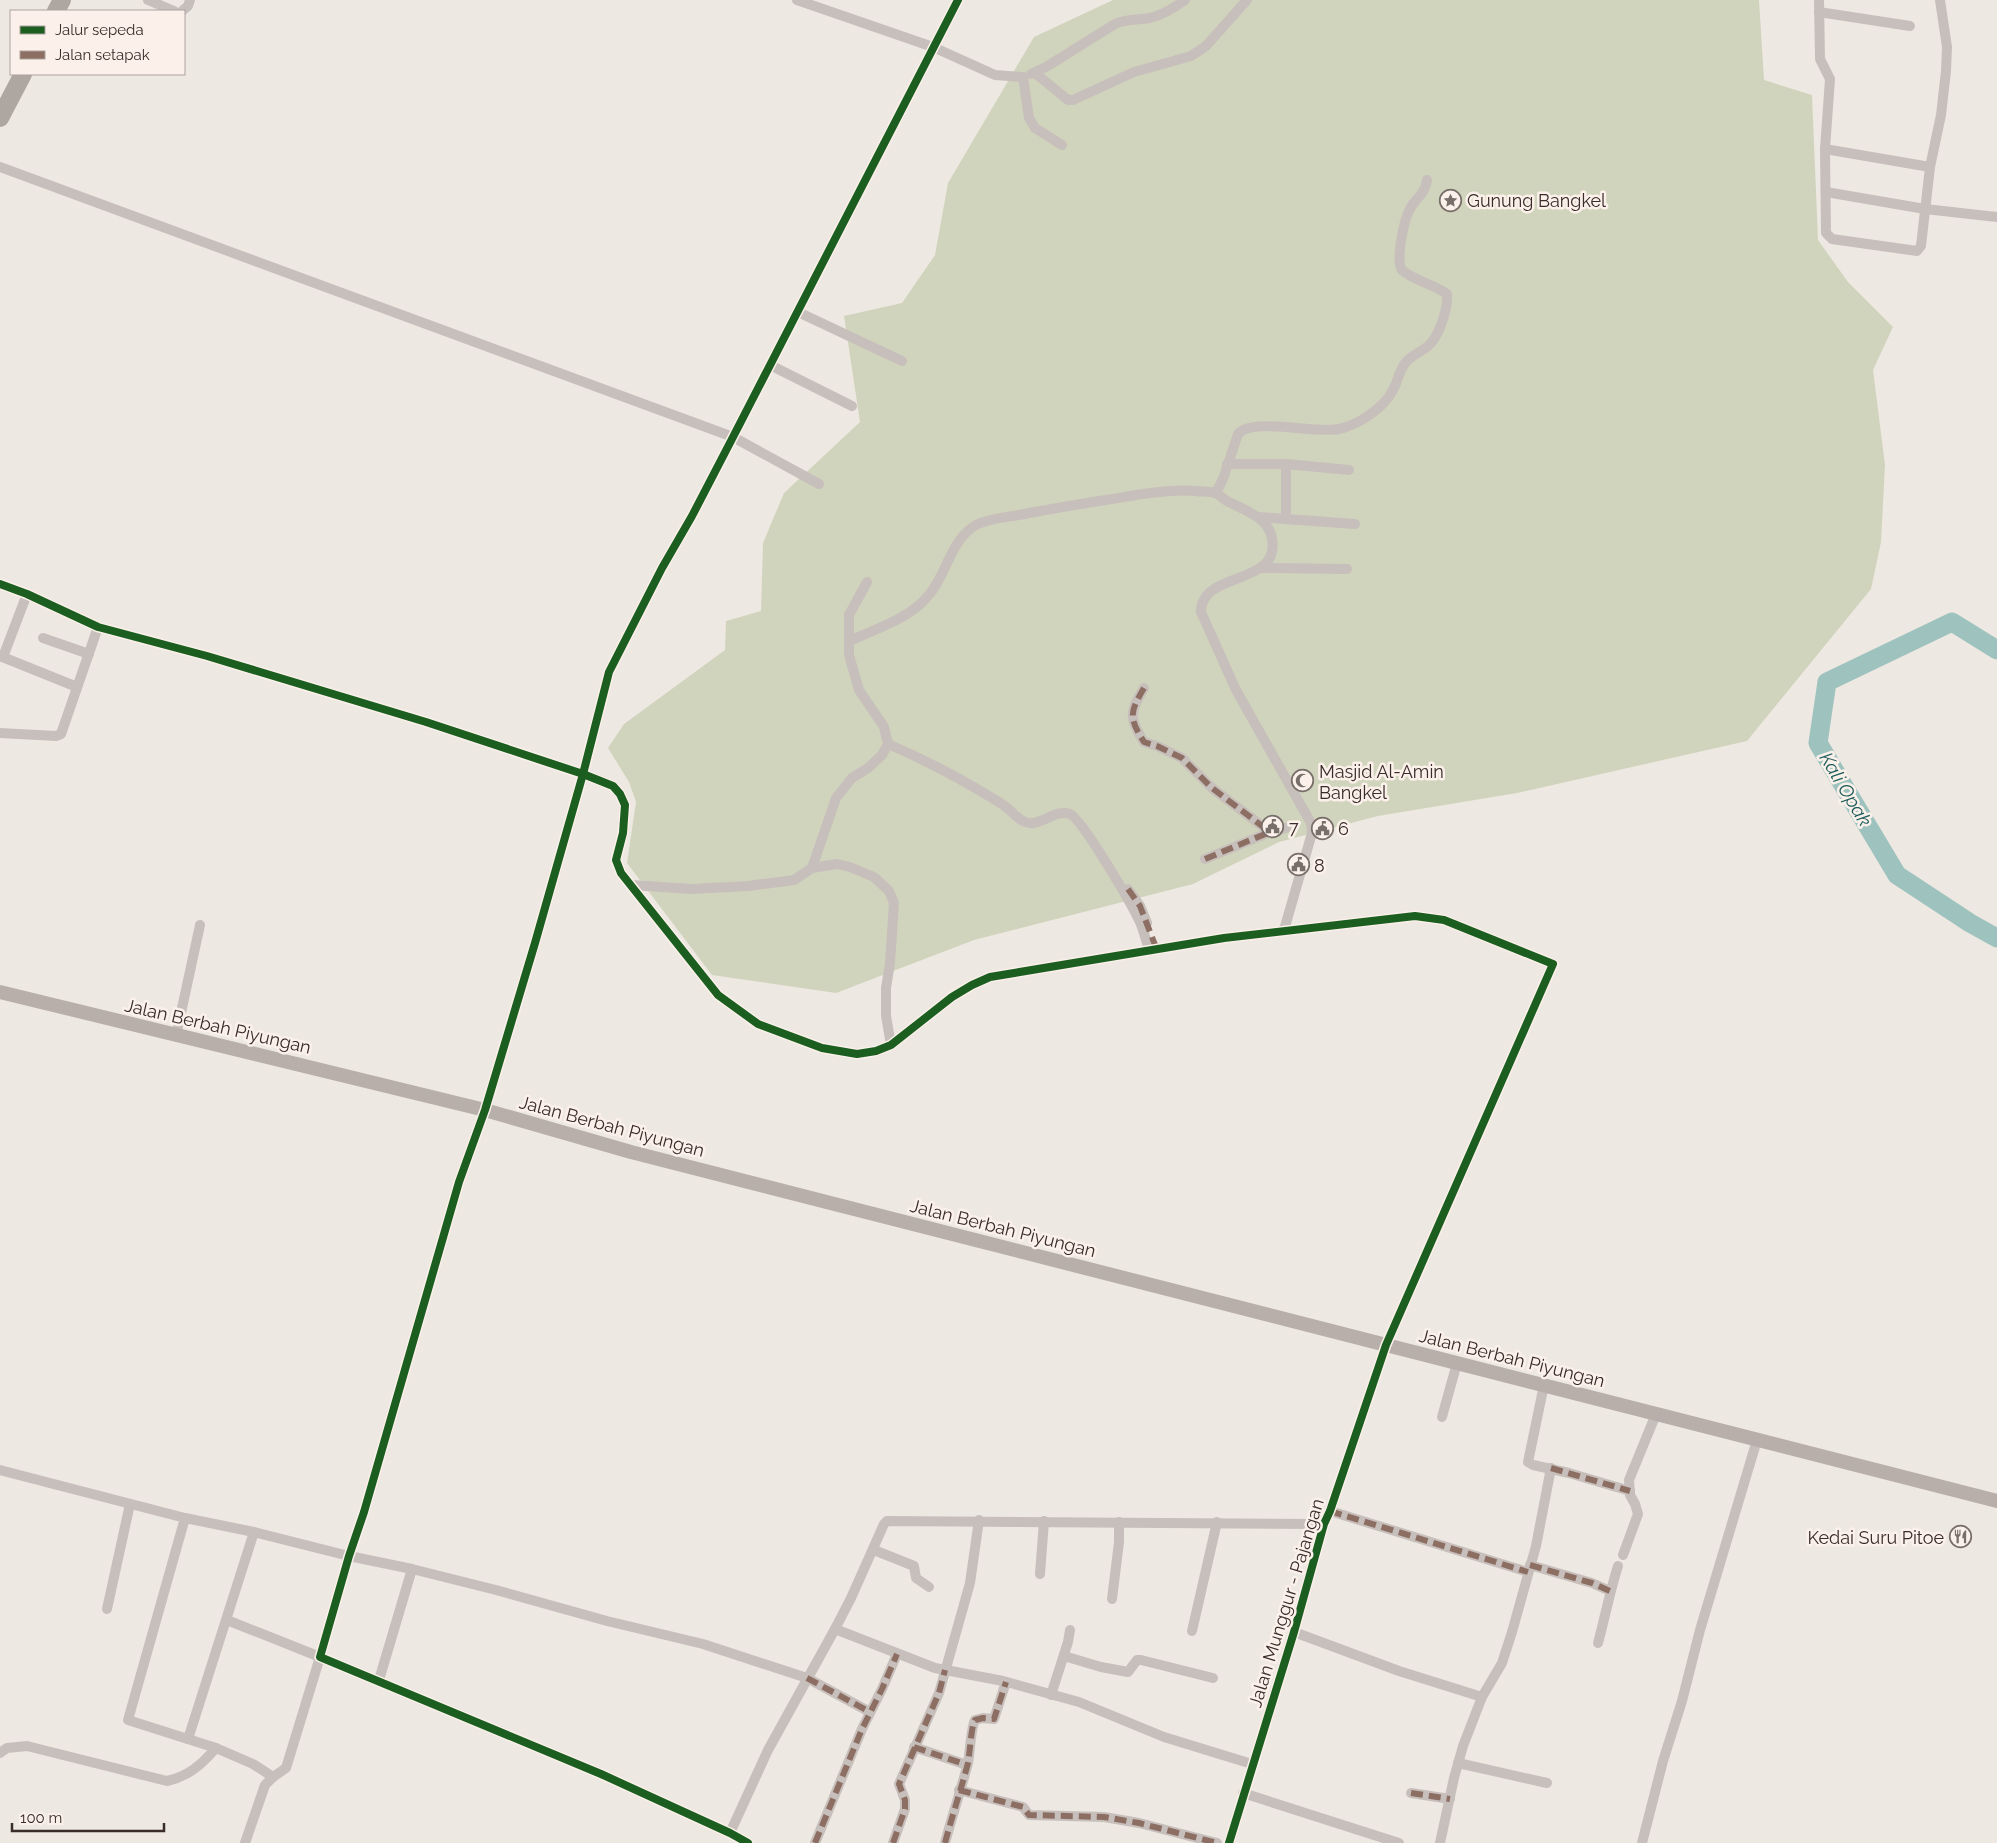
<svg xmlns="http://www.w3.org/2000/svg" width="1997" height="1843" font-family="Raleway,sans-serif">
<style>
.green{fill:#d1d4bc}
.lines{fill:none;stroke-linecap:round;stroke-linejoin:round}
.river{stroke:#9ec2be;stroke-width:19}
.street{stroke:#c7bfbb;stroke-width:10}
.secondary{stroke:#b8afab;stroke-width:14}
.highway{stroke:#ada6a1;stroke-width:18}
.quiet{stroke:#8d6e63;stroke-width:6;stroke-dasharray:12 6;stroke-linecap:butt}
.cycleway-casing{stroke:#fbf1ea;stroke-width:11}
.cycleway{stroke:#1b5e20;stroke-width:8}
.labels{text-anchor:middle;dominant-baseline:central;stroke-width:5;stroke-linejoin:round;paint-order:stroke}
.poi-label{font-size:18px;fill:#392c29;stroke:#fbf1ea;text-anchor:start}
.street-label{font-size:18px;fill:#392c29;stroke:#fbf1ea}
.water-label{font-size:19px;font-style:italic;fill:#1c5d5b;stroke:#fbf1ea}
</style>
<rect width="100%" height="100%" fill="#eee8e2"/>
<polygon class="green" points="1113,0 1759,0 1764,80 1812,95 1818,240 1848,282 1893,327 1873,370 1885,465 1881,542 1871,589 1747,741 1517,793 1378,816 1279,842 1193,884 974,940 836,993 712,975 627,863 636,802 629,782 608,748 624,724 725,650 726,621 761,611 763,543 784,493 860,422 844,316 902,303 935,255 948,183 1034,37"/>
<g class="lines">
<polyline class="river" points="1997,650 1952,622 1827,682 1818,743 1897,875 1970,923 1997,938"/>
<g class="street">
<polyline points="148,0 174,11"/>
<polyline points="797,0 933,47 995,75 1023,77 1029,118 1035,128 1062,145"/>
<polyline points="1819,0 1820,59 1830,79 1825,149 1826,233 1832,239 1917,251 1921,246 1930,167 1941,115 1946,71 1947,47 1940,0"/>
<polyline points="182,11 188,6 190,0"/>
<polyline points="1819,12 1910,26"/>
<polyline points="1035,73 1068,100 1073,100 1134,72 1191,56 1206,46 1247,0"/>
<path d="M1031,74L1046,67L1115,24C1126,19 1138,20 1150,18C1163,15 1174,8 1185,0"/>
<polyline points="1825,149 1930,167"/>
<polyline points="0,167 733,437 819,484"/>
<polyline points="1826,192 1925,209 1997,217"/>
<polyline points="798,312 902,361"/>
<polyline points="770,365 852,406"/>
<polyline points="1227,464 1286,464 1349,470"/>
<path d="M1216,493L1223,479L1238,434C1252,417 1316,434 1339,429C1358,425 1384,408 1393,390C1398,381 1399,370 1406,362C1412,355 1421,352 1428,346C1439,337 1448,309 1447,294C1434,284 1414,281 1402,270C1395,262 1404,219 1410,209C1416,197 1425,195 1427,180"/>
<polyline points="1258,517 1355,524"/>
<polyline points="1286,518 1286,464"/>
<polyline points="1260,568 1347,569"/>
<polyline points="0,584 27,594 98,627 207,656 426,722 583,774 613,786 620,794 625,805 623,833 616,860 621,873 718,995 758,1024 822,1048 857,1054 876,1051 891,1045 952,997 972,985 990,977 1224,938 1415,916 1444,920 1553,964 1386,1345 1330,1511 1324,1524 1294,1632 1229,1843"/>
<polyline points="43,638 89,654"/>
<path d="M850,641C877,628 909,619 928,596C947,575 950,540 976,525C989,518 1010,517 1024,514C1051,509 1079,504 1106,500C1136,495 1166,489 1196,491C1202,492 1209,491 1215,493C1219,494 1223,499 1227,501C1244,510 1268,517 1272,538C1281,587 1201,570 1201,612L1236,690L1311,823L1312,833L1284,930"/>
<polyline points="0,656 77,687"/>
<polyline points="3,657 27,594"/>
<path d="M1144,688C1130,712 1128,717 1144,742L1157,746L1182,758L1212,788L1270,832L1286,828"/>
<polyline points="0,733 56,736 61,734 98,627"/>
<path d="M888,744C928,761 965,781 1002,804C1010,809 1015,817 1023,821C1038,830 1054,808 1070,814C1083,820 1132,905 1140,922C1144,931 1146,942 1150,951"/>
<polyline points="1205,859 1270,832"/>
<polyline points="812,868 836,798 852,778 868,768 882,755 888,744 884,727 859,690 849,655 849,615 867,582"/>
<polyline points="631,885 692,889 748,886 794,880 812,868 837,864 850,867 874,877 889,891 894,903 890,963 886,988 886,1016 891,1045"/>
<polyline points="1128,889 1140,906 1147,923"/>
<polyline points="176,1036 200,925"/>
<polyline points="1544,1385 1528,1462 1533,1465 1569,1473 1630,1491"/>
<polyline points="1442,1417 1457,1363"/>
<polyline points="0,1470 185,1518 254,1532 349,1556 412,1569 496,1590 607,1621 703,1644 807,1678 870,1712"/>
<polyline points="1330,1511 1528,1572"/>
<polyline points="185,1518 128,1720 216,1748 253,1764 273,1777"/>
<polyline points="874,1550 914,1566 916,1578 929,1587"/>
<polyline points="1623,1555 1638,1514 1635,1504 1630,1495 1629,1480 1656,1414"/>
<polyline points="1530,1565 1592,1583 1610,1591"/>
<polyline points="1040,1574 1044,1521"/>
<polyline points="1112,1599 1119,1542 1119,1522"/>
<polyline points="107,1609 130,1504"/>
<polyline points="227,1620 320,1657 286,1768 273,1777 265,1785 245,1843"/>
<polyline points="835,1629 935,1668 1003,1681 1079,1702 1164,1737 1252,1764"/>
<polyline points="1192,1631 1217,1522"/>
<polyline points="1294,1632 1399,1671 1482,1697"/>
<path d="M1598,1643C1605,1617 1610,1591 1618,1566"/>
<polyline points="1064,1656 1101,1667 1128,1672 1137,1660 1141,1660 1213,1678"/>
<polyline points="379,1680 412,1569"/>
<polyline points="1051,1695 1068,1642 1070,1630"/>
<polyline points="188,1739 254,1532"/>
<polyline points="914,1747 967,1765"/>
<path d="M0,1753L7,1748L27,1746L167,1781C189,1776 201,1765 216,1748"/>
<polyline points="1458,1763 1547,1783"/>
<polyline points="959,1790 1023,1807 1029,1815 1104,1817 1139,1823 1217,1843"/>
<polyline points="1243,1793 1399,1843"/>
<polyline points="1411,1793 1450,1799"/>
<polyline points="730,1833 768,1750 835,1629 851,1598 884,1524 887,1521 1324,1524"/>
<polyline points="748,1843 730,1833 601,1774 320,1657 349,1556 364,1512 459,1182 485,1110 535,943 583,774 609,672 662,568 692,516 733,437 958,0"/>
<polyline points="815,1843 862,1729 882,1689 897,1654"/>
<polyline points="893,1843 905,1809 905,1800 899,1784 939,1693 970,1583 979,1520"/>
<path d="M945,1843C952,1816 961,1790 968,1763C970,1752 971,1727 975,1720L983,1718L994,1719L1006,1682"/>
<polyline points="1440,1843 1454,1778 1463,1746 1482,1697 1502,1663 1512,1632 1536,1546 1551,1468"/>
<polyline points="1642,1843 1663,1761 1682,1701 1700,1630 1757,1440"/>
</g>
<polyline class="secondary" points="0,992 485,1110 631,1152 1997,1501"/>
<g class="highway">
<polyline points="56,11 62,0"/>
<polyline points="0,118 23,74"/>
</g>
<g class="quiet">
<path d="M1144,688C1130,712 1128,717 1144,742L1157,746L1182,758L1212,788L1270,832L1286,828"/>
<polyline points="1205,859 1270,832"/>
<polyline points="1128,889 1140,906 1157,950"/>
<polyline points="1551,1468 1630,1491"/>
<polyline points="1330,1511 1528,1572"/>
<polyline points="1530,1565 1592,1583 1610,1591"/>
<polyline points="807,1678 870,1712"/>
<polyline points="914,1747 967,1765"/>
<polyline points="959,1790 1023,1807 1029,1815 1104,1817 1139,1823 1217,1843"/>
<polyline points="1411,1793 1450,1799"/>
<polyline points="815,1843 862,1729 882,1689 897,1654"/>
<polyline points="893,1843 905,1809 905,1800 899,1784 939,1693 945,1670"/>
<path d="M945,1843C952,1816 961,1790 968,1763C970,1752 971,1727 975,1720L983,1718L994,1719L1006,1682"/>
</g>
<defs>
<g id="cycleway">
<polyline points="0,584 27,594 98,627 207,656 426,722 583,774 613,786 620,794 625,805 623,833 616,860 621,873 718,995 758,1024 822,1048 857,1054 876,1051 891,1045 952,997 972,985 990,977 1224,938 1415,916 1444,920 1553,964 1386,1345 1330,1511 1324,1524 1294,1632 1229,1843"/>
<polyline points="748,1843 730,1833 601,1774 320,1657 349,1556 364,1512 459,1182 485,1110 535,943 583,774 609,672 662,568 692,516 733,437 958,0"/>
</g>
</defs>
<use href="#cycleway" class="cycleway-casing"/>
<use href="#cycleway" class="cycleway"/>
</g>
<defs>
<symbol id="sight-ring" viewBox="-11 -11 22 22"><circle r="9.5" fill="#fbf1ea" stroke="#786e6a" stroke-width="1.5"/><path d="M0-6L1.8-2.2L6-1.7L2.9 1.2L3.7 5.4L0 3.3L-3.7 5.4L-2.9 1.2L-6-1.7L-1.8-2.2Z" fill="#786e6a"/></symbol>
<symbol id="mosque-ring" viewBox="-11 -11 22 22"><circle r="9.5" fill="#fbf1ea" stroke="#786e6a" stroke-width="1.5"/><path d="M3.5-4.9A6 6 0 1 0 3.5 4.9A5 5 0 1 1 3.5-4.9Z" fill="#786e6a"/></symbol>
<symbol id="civic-ring" viewBox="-11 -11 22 22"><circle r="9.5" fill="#fbf1ea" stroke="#786e6a" stroke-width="1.5"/><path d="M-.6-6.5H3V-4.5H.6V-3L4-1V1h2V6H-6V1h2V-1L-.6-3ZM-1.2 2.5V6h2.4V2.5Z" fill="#786e6a"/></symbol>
<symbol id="restaurant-ring" viewBox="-11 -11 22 22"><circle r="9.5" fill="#fbf1ea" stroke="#786e6a" stroke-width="1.5"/><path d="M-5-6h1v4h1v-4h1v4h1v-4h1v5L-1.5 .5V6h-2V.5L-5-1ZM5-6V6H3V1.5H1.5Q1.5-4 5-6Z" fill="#786e6a"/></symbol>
</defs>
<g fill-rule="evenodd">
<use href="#sight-ring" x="1438" y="188" width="25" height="25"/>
<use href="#mosque-ring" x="1290" y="768" width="25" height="25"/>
<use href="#civic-ring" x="1260" y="814" width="25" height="25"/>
<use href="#civic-ring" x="1310" y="816" width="25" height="25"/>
<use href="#civic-ring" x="1286" y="852" width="25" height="25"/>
<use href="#restaurant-ring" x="1948" y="1524" width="25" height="25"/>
</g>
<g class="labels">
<g class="poi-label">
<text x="1467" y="200">Gunung Bangkel</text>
<text x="1319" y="771">Masjid Al-Amin<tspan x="1319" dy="21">Bangkel</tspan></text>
<text x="1289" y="827">7</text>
<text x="1338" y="828">6</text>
<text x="1314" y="865">8</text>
<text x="1944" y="1537" text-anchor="end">Kedai Suru Pitoe</text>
</g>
<g class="street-label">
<text transform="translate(218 1026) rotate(13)">Jalan Berbah Piyungan</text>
<text transform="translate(612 1126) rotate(15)">Jalan Berbah Piyungan</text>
<text transform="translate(1003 1228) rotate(14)">Jalan Berbah Piyungan</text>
<text transform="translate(1512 1358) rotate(14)">Jalan Berbah Piyungan</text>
<text transform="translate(1286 1603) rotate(-73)">Jalan Munggur - Pajangan</text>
</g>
<g class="water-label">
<text transform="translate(1846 789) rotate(59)">Kali Opak</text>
</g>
</g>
<rect x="10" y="10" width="175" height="65" fill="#fbf1ea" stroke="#ada29d"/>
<rect x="20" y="26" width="25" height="8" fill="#1b5e20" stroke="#ada29d"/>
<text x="55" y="35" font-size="15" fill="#392c29">Jalur sepeda</text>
<rect x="20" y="51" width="25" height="8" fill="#8d6e63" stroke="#ada29d"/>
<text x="55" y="60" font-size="15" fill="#392c29">Jalan setapak</text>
<path d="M12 1823v8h152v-8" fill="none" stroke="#392c29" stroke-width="2.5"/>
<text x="20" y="1823" font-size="15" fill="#392c29" stroke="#fbf1ea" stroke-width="4" paint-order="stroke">100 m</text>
</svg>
